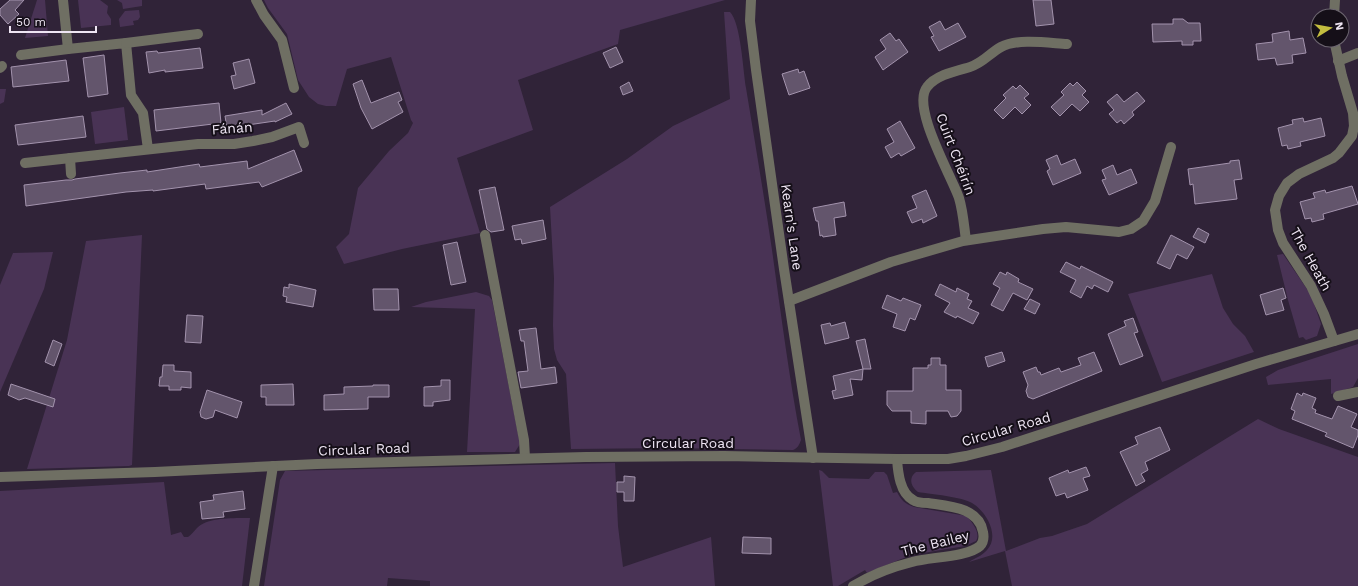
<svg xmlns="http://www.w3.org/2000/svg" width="1358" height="586" font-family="'Work Sans',sans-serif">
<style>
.green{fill:#493355}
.building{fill:#63556c;stroke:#a393ad}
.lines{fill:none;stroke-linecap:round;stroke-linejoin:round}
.minor{stroke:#6f6f63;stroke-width:10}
.labels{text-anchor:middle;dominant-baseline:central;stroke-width:4;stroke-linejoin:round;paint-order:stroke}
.street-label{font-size:14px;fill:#eee5f3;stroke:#150f18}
</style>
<rect width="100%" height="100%" fill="#302338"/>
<g class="green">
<polygon points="37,0 45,0 48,36 25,38"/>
<polygon points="78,0 100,0 108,6 107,13 111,19 111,25 81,28"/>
<polygon points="117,0 142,0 142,6 123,9 122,3"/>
<polygon points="264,0 725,0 620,30 618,44 518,80 533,130 457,158 480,233 402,249 344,264 336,247 349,234 358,188 389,151 408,133 413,123 411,120 391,57 347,69 336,106 326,106 318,104 309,97 298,80 287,34 268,8"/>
<polygon points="139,10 140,17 138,20 133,21 134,25 120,27 119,19 125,11"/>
<path d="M724,12H730C741,23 743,71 746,88C755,142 764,196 772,250C781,314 789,377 801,440C799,445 798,448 793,450L671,448L571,449L566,374L557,360L554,349L553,325L554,278L550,207L627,159L673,126L730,99Z"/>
<polygon points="0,89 6,89 4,102 0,104"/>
<polygon points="124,107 128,140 95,144 91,112"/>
<polygon points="142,235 132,465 129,466 27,469 67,340 86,241"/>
<polygon points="53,252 44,289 0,392 0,285 13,253"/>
<polygon points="1283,254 1311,295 1321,324 1317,336 1306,340 1303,337 1299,338 1288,300 1277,255"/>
<polygon points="1212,274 1223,308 1233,324 1245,336 1254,352 1162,382 1128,294"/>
<polygon points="476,292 489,296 492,300 520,444 515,452 467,452 475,309 411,307 426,302"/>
<polygon points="1358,344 1358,378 1353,387 1331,394 1331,379 1268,385 1266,377 1278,370"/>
<path d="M1258,419L1279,429L1358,457V586H1012L1005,551L969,562C975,558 982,556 987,550C1000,536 987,512 972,503C963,497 930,494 918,492C911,487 908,478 916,472L991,470L1006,551L1040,538L1052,536L1087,524Z"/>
<polygon points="615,463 618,526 623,567 711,537 715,586 430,586 430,581 388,578 387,586 264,586 280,480 285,471"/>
<path d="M819,470L822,471L829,478L869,479L875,472H884L887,475L893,493L897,492C901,500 905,504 914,507L967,516C972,523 981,532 976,541L965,546L911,555L867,573L865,570L838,586H833Z"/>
<path d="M164,482L171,535L181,532L184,537H188C191,535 194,531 197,528C207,517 236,518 250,518L242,586H0V491Z"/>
</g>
<g class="building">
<polygon points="10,0 24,0 15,10 19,14 8,24 0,15 0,9"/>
<polygon points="1033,0 1051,0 1054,24 1036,26"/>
<polygon points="1173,19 1183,19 1188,23 1200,23 1201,41 1193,41 1193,45 1182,45 1182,41 1153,42 1152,24 1173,24"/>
<polygon points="940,21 945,30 958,23 966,37 939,51 931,37 934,36 929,27"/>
<polygon points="1289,31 1290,40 1303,38 1306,53 1292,55 1293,63 1277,65 1275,58 1258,60 1256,44 1273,42 1272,34"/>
<polygon points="890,33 896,41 899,39 908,52 883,70 875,57 886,49 880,40"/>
<polygon points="616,47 623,62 610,68 603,53"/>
<polygon points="200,48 203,68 165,72 165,70 149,73 146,52 157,51 158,53"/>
<polygon points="104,55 108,94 88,97 83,58"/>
<polygon points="249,59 255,83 234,89 231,76 236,75 233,63"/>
<polygon points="66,60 69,81 13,87 11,67"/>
<polygon points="798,69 799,73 804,71 810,88 789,95 782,74"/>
<polygon points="362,80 371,103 399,92 402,100 398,102 403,112 372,129 361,108 353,84"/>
<polygon points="629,82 633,91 623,95 620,87"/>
<polygon points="1077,82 1086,91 1082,95 1089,102 1080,111 1072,104 1060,116 1051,107 1064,95 1061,92 1070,83 1073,86"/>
<polygon points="1020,85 1029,94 1024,98 1031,105 1022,114 1015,107 1003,119 994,110 1006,98 1003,95 1013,86 1016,89"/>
<polygon points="1137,92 1145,101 1132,112 1134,115 1124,124 1121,120 1117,123 1109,114 1114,110 1107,102 1117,94 1124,102"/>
<polygon points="219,103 221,123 156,131 154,110"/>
<polygon points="286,103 292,114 275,122 275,121 227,128 225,116 262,110 262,115"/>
<polygon points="83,116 86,137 18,145 15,125"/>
<polygon points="1303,118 1304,122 1321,118 1325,136 1300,142 1301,146 1288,149 1287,145 1282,146 1278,128 1293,124 1292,120"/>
<polygon points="900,121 915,148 901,156 899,153 891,158 885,147 894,142 887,129"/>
<polygon points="294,150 302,171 262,187 259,182 206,189 205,184 153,191 153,190 126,192 26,206 24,185 66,180 72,180 75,179 120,173 147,170 147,172 199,164 200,167 247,161 248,169"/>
<polygon points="1057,155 1061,165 1075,159 1081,173 1053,185 1047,171 1050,169 1046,160"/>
<polygon points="1239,160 1242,179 1234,180 1237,199 1195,204 1193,184 1190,185 1188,169 1230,163 1230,161"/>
<polygon points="1113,165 1117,175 1131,169 1137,183 1109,195 1102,180 1106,179 1102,170"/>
<polygon points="1352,186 1358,204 1323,214 1324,219 1312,222 1311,218 1305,219 1300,202 1315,198 1313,193 1325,190 1326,193"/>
<polygon points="495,187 504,230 491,232 487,229 479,190"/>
<polygon points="926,190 937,216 923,223 922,219 912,223 907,212 917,208 912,196"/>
<polygon points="844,202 846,216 834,218 836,235 823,237 822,235 820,236 818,221 816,221 813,208"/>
<polygon points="543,220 546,239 522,244 521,239 515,240 512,226"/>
<polygon points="1198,228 1209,234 1205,243 1193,237"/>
<polygon points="1171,235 1194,247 1187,259 1177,254 1170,269 1157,263"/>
<polygon points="457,242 466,282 451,285 443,245"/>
<polygon points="1066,262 1080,269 1081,266 1113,282 1108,292 1094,285 1092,289 1087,286 1081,298 1070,292 1076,280 1060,272"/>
<polygon points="1000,272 1006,275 1007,272 1019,279 1018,282 1033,289 1027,300 1013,293 1003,311 991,305 1000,288 993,284"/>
<polygon points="289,284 316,290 313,307 286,302 287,297 283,296 284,287 289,288"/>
<polygon points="940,284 956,292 957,288 969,294 967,299 972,301 968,308 979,313 973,324 957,316 956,318 944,312 950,303 935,295"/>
<polygon points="1283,288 1286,298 1281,300 1284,310 1266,315 1260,295"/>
<polygon points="373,289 398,289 399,310 374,310"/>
<polygon points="887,295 901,301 903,298 921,305 915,320 910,318 905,331 893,327 897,314 882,308"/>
<polygon points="1030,299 1040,304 1035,314 1024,309"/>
<polygon points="187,315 203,316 201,343 185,342"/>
<polygon points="1133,318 1138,332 1134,333 1143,356 1120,365 1108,334 1126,326 1124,321"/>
<polygon points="845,322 849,338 825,344 821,325 830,323 831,326"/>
<polygon points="536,328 541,369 555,367 557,383 521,388 518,372 528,371 524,341 521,341 519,330"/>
<polygon points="865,339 871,369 863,369 862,380 850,379 853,395 834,399 832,391 836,390 833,376 863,369 856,341"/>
<polygon points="53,340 62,344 54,366 45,362"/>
<polygon points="1002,352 1005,361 988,367 985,357"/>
<polygon points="1094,352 1102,371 1033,399 1028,397 1026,391 1028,385 1023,372 1036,367 1038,372 1040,372 1041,375 1059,368 1061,372 1081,365 1078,358"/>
<polygon points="931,358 940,358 940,365 946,365 946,390 961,390 961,411 957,416 951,417 948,411 926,411 926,424 911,423 911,411 892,411 887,405 887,391 913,391 913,368 928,368 928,365 931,365"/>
<polygon points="163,365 174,365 174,371 191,372 191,388 181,387 181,390 169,390 169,386 159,386 160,377 162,377"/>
<polygon points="441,380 450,380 450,400 433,402 433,406 424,406 424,387 441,386"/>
<polygon points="11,384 55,399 53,407 25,398 19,400 8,395"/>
<polygon points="293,384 294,405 266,405 266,397 261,397 261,385"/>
<polygon points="373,385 389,385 389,397 368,397 368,409 324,410 324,395 344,394 344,387 373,386"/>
<polygon points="207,390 242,402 237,418 215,410 213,417 206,419 201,417 200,412"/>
<polygon points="1297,393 1302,396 1303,393 1316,398 1312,408 1316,410 1315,413 1332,419 1338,406 1357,414 1351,427 1358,430 1358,435 1353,448 1325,436 1327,433 1292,419 1295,411 1291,409"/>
<polygon points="1160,427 1170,450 1145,462 1148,470 1141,474 1145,481 1136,486 1120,452 1138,444 1135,437"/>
<polygon points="1086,467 1090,476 1083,478 1088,490 1067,498 1065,493 1056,496 1049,478 1068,470 1069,473"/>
<polygon points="624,476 635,477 634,501 624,501 624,492 617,492 617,482 624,482"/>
<polygon points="243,491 245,509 223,512 224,517 202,519 200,502 214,500 213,495"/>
<polygon points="743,537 771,538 771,554 742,553"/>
</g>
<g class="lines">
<g class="minor">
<polyline points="63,0 68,49 126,43 131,95 143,113 148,149"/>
<polyline points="256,0 264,15 282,40 294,88"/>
<polyline points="751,0 750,21 756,70 784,269 813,458"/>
<polyline points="1334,16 1335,0"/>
<polyline points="126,43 198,34"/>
<polyline points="21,55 68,49"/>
<polyline points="1338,61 1358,53"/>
<polyline points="0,68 2,66"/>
<polyline points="70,158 71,174"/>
<polyline points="25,163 198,144 234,144 253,141 272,137 299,127 304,143"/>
<polyline points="485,235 524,440 525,458"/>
<path d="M966,240C964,226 963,211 959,198C951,175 911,107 927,87C936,75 956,71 970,67C983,63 990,53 1001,47C1018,38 1049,43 1067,44"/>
<polyline points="789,301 891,262 963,241 1043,229 1066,227 1119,232 1131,229 1143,221 1155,201 1171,147"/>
<polyline points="1334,341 1324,314 1311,286 1283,243 1278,230 1275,210 1279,196 1287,183 1299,174 1333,158 1339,153 1352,136 1354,126 1353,113 1342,76 1334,40"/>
<polyline points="1338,396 1358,392"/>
<polyline points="0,477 155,472 317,464 586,457 724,456 897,459 948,459 966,456 1002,447 1256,364 1358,334"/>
<polyline points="254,586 273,466"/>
<path d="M853,586C871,575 892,567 912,562C929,557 968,557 980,546C984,542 984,537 983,532C979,507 948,506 928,503C924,503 917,503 913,500C900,493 898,473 897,459"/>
</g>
</g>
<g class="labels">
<g class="street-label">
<text transform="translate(232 128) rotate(-4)">Fánán</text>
<text transform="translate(956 154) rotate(69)">Cuirt Chéirín</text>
<text transform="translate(792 227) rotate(82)">Kearn's Lane</text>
<text transform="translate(1311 259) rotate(61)">The Heath</text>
<text transform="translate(1006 429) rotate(-16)">Circular Road</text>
<text x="688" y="443">Circular Road</text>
<text transform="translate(364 449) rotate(-2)">Circular Road</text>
<text transform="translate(935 543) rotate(-14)">The Bailey</text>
</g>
</g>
<g transform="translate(1330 28) rotate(79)"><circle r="19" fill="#150f18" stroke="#6c6570"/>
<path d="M0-3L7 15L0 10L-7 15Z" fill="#c3bd3f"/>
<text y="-6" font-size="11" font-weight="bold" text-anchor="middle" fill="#eee5f3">N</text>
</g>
<path d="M10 26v6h86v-6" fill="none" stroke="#eee5f3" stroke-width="2"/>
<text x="16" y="26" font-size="12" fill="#eee5f3" stroke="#150f18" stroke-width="3" paint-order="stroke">50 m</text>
</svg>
